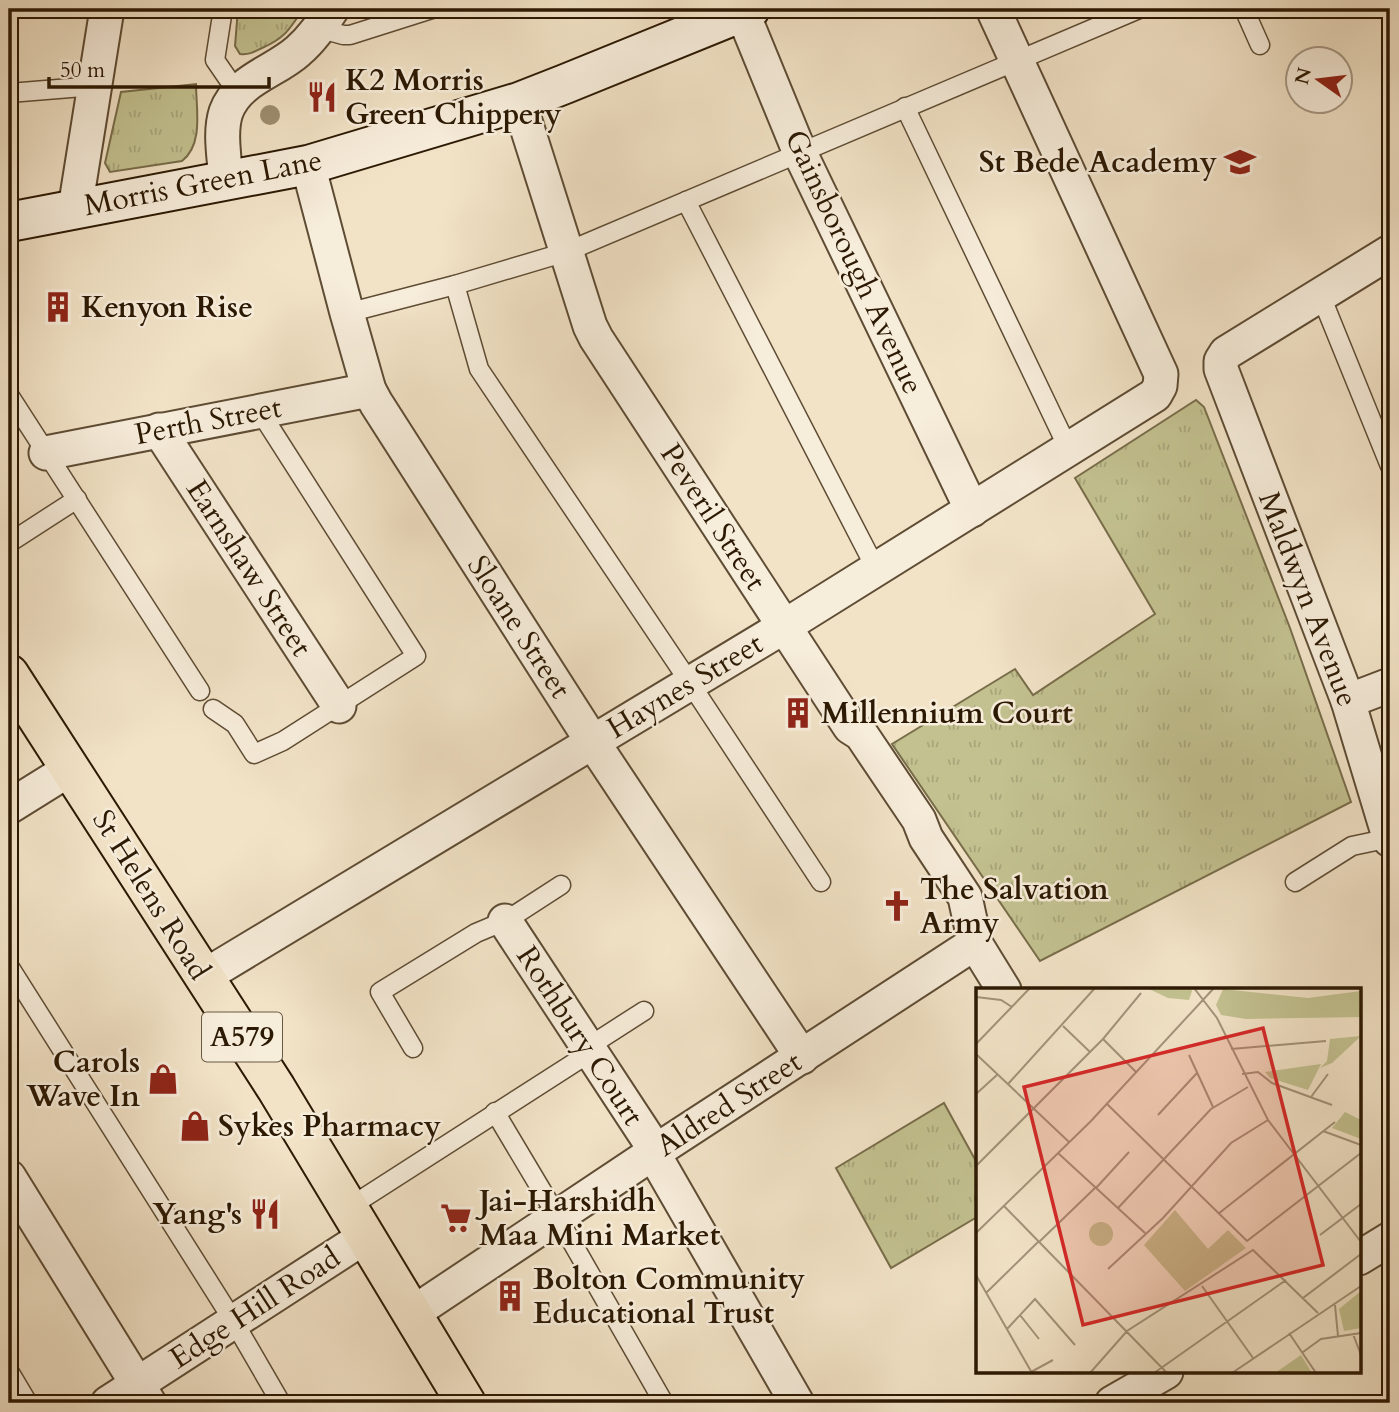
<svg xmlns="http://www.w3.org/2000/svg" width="1399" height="1412" font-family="Cardo,serif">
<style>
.grass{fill:url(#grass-tufts);stroke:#786d4a;stroke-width:2}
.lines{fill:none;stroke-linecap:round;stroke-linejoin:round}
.lane-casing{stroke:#5e4c34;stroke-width:21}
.street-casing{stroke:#5e4c34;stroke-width:37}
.secondary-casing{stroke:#2c1903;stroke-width:42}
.primary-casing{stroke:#2c1903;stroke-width:42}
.lane{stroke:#f7eddb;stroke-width:18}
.street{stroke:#f7eddb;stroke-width:33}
.secondary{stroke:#f7eddb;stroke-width:38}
.primary{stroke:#f2e3c7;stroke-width:38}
.tree{fill:#9e8f72}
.labels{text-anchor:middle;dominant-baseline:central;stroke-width:5;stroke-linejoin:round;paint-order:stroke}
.shield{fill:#f7eddb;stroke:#695944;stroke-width:2}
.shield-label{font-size:28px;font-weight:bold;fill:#2c1903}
.poi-label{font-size:30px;font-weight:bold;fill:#2c1903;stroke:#f7eddb;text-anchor:start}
.street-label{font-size:30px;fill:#2c1903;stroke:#f7eddb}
.inset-road{fill:none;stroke:#a39279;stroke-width:2}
.view{fill:#d62828;fill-opacity:0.15;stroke:#d62828;stroke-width:3.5}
.inset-edge{fill:none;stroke:#2c1903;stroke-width:3.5}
</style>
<defs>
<pattern id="grass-tufts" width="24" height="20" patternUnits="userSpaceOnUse" patternTransform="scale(1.75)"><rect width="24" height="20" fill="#c3c190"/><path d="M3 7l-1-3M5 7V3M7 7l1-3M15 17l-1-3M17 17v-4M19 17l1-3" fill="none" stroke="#a8a57b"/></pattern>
</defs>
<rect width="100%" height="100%" fill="#f2e3c7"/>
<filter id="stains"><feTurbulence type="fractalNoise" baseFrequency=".00286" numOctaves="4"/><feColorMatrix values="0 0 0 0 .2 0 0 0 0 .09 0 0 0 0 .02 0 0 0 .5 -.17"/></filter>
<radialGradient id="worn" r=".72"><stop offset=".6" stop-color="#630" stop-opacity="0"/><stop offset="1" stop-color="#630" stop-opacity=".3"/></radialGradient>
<g class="grass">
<path d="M238,9H303C290,29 285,38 262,48C254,52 249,55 240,54L235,46Z"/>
<path d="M196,84C196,108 204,144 182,161L110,172L105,163L121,92Z"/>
<polygon points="1196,400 1204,407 1290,628 1351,802 1040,961 892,744 1015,669 1033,695 1155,614 1075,478"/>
<polygon points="944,1103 977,1163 977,1217 891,1268 836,1168"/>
</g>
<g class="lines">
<defs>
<g id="lane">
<polyline points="223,9 215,60 237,92"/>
<polyline points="1244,9 1260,45"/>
<polyline points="318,28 343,35 350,35 432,9"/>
<polyline points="9,93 95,86"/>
<polyline points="905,107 1069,450"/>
<polyline points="686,201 876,569"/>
<polyline points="455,285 479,369 690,683 821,882"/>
<polyline points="1321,296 1390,466"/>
<polyline points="347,313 455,285 566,252 1139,9"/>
<polyline points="9,395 200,691"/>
<polyline points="9,543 77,499"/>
<polyline points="213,709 235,724 254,754 283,741 416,656 259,410"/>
<polyline points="1295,882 1352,846 1390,838"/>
<polyline points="9,966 234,1322 281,1403"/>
<polyline points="588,1047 644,1011"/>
<polyline points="413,1048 380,992 476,933 507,920 561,885"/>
<polyline points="495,1112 557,1216 664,1403"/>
<polyline points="348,1208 591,1052"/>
<polyline points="9,1371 28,1403"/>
</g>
<g id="street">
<polyline points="741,9 800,153 972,510"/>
<polyline points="519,102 590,326 596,338 850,727 861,734 919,820 926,838 965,897 975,943 1004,990"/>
<polyline points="308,165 347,313 369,390 376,403 592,741 802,1057"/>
<path d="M226,182C225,160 219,133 226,112C238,79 275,72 298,51C312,39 322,24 332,9"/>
<polyline points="75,209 107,9"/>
<polyline points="1390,252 1226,353 1221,361 1221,369 1348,701 1390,840"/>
<polyline points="159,430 339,706"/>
<polyline points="46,453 369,390"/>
<polyline points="1348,701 1390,685"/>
<polyline points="9,807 70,769"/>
<polyline points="505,921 656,1151"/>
<polyline points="203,977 785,626 1155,395 1160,386 1161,374 993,9"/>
<polyline points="653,1153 797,1403"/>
<polyline points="9,1177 149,1403"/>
<polyline points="1359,1258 1390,1239"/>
<polyline points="413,1313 656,1151 975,943"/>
<polyline points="108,1403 366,1236"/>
<polyline points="1112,1403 1166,1372"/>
</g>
<polyline id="secondary" points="9,222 308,165 519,102 565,84 750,9"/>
<polyline id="primary" points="9,674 276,1088 466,1403"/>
</defs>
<use href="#lane" class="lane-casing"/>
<use href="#street" class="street-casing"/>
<use href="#secondary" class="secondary-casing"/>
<use href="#primary" class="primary-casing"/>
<use href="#lane" class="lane"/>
<use href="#street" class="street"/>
<use href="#secondary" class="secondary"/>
<use href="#primary" class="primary"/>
</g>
<circle class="tree" cx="270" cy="115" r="10"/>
<defs>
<symbol id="restaurant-bare" viewBox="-9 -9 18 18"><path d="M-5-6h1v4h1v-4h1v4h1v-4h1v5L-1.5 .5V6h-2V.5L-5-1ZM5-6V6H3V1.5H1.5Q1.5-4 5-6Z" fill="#8f2418" stroke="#f7eddb" stroke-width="2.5" paint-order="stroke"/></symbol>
<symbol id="school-bare" viewBox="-9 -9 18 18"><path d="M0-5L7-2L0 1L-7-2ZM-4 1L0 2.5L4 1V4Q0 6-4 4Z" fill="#8f2418" stroke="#f7eddb" stroke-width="2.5" paint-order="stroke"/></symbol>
<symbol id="building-bare" viewBox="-9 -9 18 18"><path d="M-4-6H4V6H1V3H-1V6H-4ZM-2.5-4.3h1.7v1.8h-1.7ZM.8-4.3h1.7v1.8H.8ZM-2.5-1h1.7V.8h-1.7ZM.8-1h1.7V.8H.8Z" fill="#8f2418" stroke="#f7eddb" stroke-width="2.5" paint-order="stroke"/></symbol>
<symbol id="church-bare" viewBox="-9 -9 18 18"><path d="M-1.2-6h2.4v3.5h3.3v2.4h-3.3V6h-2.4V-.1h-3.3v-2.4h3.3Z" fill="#8f2418" stroke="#f7eddb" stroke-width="2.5" paint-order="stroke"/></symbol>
<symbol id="shop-bare" viewBox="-9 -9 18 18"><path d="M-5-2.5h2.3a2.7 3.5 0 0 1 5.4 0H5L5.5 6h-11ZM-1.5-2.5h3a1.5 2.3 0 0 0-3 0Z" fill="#8f2418" stroke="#f7eddb" stroke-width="2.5" paint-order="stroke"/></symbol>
<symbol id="supermarket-bare" viewBox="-9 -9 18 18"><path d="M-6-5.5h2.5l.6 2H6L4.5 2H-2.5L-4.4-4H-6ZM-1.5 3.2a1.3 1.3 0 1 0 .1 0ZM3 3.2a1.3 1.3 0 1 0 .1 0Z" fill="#8f2418" stroke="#f7eddb" stroke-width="2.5" paint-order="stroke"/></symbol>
</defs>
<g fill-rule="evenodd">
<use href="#restaurant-bare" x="300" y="75" width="44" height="44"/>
<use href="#school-bare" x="1218" y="140" width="44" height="44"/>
<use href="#building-bare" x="36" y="285" width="44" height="44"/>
<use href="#building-bare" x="776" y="691" width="44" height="44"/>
<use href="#church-bare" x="875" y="884" width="44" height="44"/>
<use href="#shop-bare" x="141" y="1057" width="44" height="44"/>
<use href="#shop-bare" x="173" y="1104" width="44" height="44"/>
<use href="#restaurant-bare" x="243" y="1192" width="44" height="44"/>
<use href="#supermarket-bare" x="434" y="1196" width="44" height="44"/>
<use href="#building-bare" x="488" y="1274" width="44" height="44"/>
</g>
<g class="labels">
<rect class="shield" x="202" y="1012.5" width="80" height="49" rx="5"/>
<g class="shield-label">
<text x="242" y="1037">A579</text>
</g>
<g class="poi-label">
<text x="345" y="80">K2 Morris<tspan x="345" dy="34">Green Chippery</tspan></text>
<text x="1217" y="162" text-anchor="end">St Bede Academy</text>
<text x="81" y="307">Kenyon Rise</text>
<text x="821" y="713">Millennium Court</text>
<text x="920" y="889">The Salvation<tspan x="920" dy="34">Army</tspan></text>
<text x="140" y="1062" text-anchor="end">Carols<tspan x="140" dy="34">Wave In</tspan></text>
<text x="218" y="1126">Sykes Pharmacy</text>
<text x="479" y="1201">Jai-Harshidh<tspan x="479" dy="34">Maa Mini Market</tspan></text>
<text x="242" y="1214" text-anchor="end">Yang's</text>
<text x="533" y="1279">Bolton Community<tspan x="533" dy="34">Educational Trust</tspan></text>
</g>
<g class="street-label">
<text transform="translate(203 183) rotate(-11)">Morris Green Lane</text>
<text transform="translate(854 262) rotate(65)">Gainsborough Avenue</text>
<text transform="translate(208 421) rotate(-11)">Perth Street</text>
<text transform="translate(713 517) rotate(57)">Peveril Street</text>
<text transform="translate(249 568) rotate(57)">Earnshaw Street</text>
<text transform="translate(1308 599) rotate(69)">Maldwyn Avenue</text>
<text transform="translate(519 627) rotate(57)">Sloane Street</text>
<text transform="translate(685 686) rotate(-31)">Haynes Street</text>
<text transform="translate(151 895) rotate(58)">St Helens Road</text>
<text transform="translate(580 1036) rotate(57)">Rothbury Court</text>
<text transform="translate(729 1104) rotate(-33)">Aldred Street</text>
<text transform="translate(255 1308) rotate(-33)">Edge Hill Road</text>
</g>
</g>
<g transform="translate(976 988)">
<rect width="385" height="385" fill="#f2e3c7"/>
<path d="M171,0H214L216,3L213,12L192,10ZM247,1L332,10L385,3V29L270,31L245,27L240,17ZM345,76L332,102L294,90L289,84ZM369,124L385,132V151L356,140ZM199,222L232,261L252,242L270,260L209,303L168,257ZM113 246a12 12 0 1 1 24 0a12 12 0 1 1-24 0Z" fill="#c3c190"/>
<path d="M385,48L356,75L344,80L351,73L354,51Z" fill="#c3c190"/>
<path d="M385,303V340L368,343L363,321Z" fill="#c3c190"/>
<path d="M325,367L336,385H299Z" fill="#c3c190"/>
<path class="inset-road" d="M218,0L241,30L292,132L385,254M0,9L25,12L36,19M87,38L114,64M127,51L160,84M0,56L54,0M255,61L350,53M0,66L93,154M213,67L237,119M266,86L282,84L296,95L356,117M32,96L119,0M0,106L22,86M335,109L352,86M130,115L271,253L385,165M182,127L221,85M347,143L385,157M82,165L169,245M0,178L127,51L165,5M120,200L153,164M28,218L191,385M142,220L235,121L272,99M242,226L359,134M0,245L115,133L238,0M344,247L385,216M63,254L120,199M132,281L187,230L255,155L292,132M0,287L56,385M226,298L277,370M10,305L63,253M327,310L385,266M359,317L362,348M44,327L63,351M31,341L59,311L99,357M313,345L340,385M377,346L385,367M327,364L345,351L385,345M55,384L77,372M114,385L151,343L277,262L342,325M178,385L310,292M256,385L385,298"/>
<path class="view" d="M287,40L347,277L107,337L48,99Z"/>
<rect width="385" height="385" class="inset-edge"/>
</g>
<rect width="1399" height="1412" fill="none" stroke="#f2e3c7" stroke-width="35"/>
<rect x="10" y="10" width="1378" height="1391" fill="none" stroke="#2c1903" stroke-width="3.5"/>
<rect x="18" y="18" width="1364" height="1377" fill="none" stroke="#2c1903" stroke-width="2"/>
<g transform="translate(1319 80) rotate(284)"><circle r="33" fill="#f7eddb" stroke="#a69885" stroke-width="2"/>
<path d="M0-5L12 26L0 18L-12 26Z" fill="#8f2418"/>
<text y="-10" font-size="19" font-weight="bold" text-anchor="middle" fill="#2c1903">N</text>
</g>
<path d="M49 77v10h220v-10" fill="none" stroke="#2c1903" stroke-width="3.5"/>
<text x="60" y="77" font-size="21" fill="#2c1903" stroke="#f7eddb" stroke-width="5" paint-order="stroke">50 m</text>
<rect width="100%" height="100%" filter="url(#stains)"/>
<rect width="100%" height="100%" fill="url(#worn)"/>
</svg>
